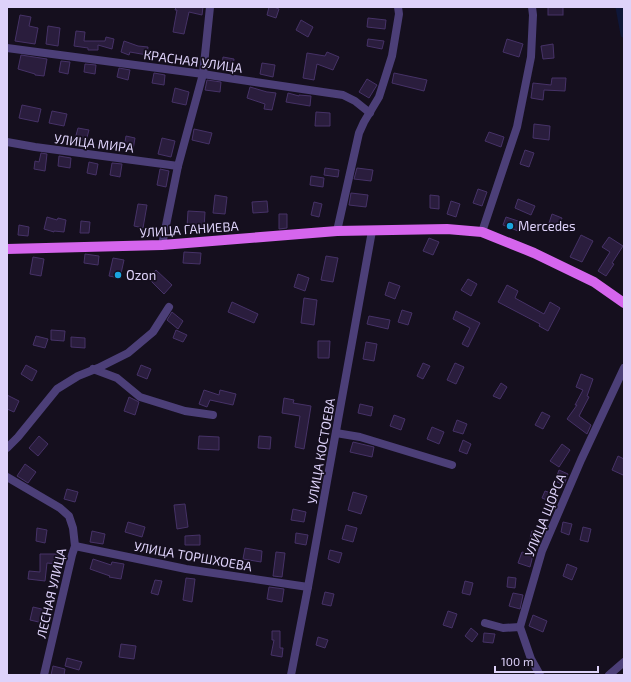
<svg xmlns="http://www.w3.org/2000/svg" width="631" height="682" font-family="'Exo 2',sans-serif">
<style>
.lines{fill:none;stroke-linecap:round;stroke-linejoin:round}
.canal{stroke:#0e1638;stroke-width:7}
.building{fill:#2a1d3d;stroke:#463267}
.minor{stroke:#4c3f78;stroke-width:8}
.major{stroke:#d565ed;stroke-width:10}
.poi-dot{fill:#1aa4de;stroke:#150f1e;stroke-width:1.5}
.labels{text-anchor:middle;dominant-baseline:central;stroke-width:3.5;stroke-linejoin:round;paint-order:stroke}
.street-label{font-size:13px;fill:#ded2fa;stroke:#150f1e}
.poi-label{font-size:13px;fill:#ded2fa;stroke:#150f1e;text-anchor:start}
</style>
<rect width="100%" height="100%" fill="#150f1e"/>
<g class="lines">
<polyline class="canal" points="619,7 624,34"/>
</g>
<g class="building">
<polygon points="176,7 203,7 202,15 189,12 184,34 173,32 177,10 175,10"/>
<polygon points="269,7 274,7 279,9 276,18 267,15"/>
<rect x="548" y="7" width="15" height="8"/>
<polygon points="20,15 31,17 29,26 38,28 35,44 15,41"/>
<polygon points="368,18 386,20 385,29 367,27"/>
<polygon points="301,20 313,27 308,37 296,30"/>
<polygon points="48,26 60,28 58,46 46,44"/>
<polygon points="76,31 85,32 84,41 105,41 106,37 114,39 112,49 98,45 98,50 88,50 88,48 74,46"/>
<polygon points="368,39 384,41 382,49 367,46"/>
<polygon points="507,39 523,44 519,57 503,52"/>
<polygon points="124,41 138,46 148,47 147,55 130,52 129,55 121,52"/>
<polygon points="553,44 554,58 543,59 541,46"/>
<polygon points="327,52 339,57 333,70 317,64 314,80 303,78 307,53 325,56"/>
<polygon points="21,55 47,59 44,76 35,75 35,74 18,69"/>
<polygon points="223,57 234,59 233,68 222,66"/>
<polygon points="61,61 70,62 68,74 59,72"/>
<polygon points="262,63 275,65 273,77 260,74"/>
<polygon points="85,64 96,65 95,74 84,72"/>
<polygon points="119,68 130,70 128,80 117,77"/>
<polygon points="154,73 165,75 164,85 152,83"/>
<polygon points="394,73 427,80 424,91 392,83"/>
<polygon points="552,78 566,78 565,91 544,90 543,100 531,98 533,83 551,85"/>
<polygon points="367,79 377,85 369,98 359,92"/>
<polygon points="207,80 221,82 220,92 205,90"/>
<polygon points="250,87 267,92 268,92 276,93 272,110 264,109 265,104 247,98"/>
<polygon points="175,88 189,92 186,105 172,102"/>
<polygon points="288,93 299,96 299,95 311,96 310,106 286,102"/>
<polygon points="22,105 41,109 38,122 19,118"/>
<polygon points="52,111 67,114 64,126 49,123"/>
<polygon points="316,112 330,113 330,126 315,126"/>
<polygon points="534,124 550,126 549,140 533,138"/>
<polygon points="78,128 89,130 86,141 75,139"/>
<polygon points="194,129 212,133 209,144 192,140"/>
<polygon points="489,132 504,137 501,147 485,141"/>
<polygon points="126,136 135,138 133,150 124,148"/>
<polygon points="162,138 175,141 171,157 158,154"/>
<polygon points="525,150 534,153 529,167 520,164"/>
<polygon points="41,153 47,154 45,171 34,169 35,161 39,162"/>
<polygon points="59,156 71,158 70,168 58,166"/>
<polygon points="89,162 98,164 96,175 87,173"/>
<polygon points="112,163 122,164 120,177 110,175"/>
<polygon points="325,168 339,170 338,177 324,175"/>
<polygon points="357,168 373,170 371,181 354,179"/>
<polygon points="160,169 169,171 166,187 157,185"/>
<polygon points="311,176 324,178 323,187 310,185"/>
<polygon points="478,189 487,192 482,206 473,203"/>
<polygon points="351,193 368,195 366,207 349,205"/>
<polygon points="215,195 227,197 225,214 213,213"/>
<polygon points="430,195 439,196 439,209 430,208"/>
<polygon points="518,199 535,206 531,215 515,208"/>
<polygon points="267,201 268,212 253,213 252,202"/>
<polygon points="451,201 460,204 456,217 447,214"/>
<polygon points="314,202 322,204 319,217 311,215"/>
<polygon points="138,204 147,205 143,228 134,226"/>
<polygon points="188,211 205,212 204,228 187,227"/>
<polygon points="279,214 287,214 287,228 279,229"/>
<polygon points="552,214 562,218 557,232 547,229"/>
<polygon points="47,217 57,220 58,218 66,220 64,232 54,231 54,232 44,229"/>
<polygon points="506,217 521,222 518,231 503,225"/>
<polygon points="81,221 90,222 89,233 80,233"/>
<polygon points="19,225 29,227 28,236 18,235"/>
<polygon points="581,235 593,241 582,262 570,257"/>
<polygon points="609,237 623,246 612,263 614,264 606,276 598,271 610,252 602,247"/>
<polygon points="429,238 439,242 433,255 423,251"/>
<polygon points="184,252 201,253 200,264 183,263"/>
<polygon points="85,254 99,256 98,265 84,263"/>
<polygon points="326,256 338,258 333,282 321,280"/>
<polygon points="33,257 44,259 41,276 30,274"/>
<polygon points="113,258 124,260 120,278 109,276"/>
<polygon points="156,270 172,285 164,294 148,278"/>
<polygon points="298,274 309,278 305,291 294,287"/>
<polygon points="468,279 477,284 471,296 461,290"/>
<polygon points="389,282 400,286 395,299 385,295"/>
<polygon points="507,285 518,291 515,298 544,314 550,302 560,308 548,331 539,326 540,324 498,302"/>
<polygon points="304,298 317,300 314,325 301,323"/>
<polygon points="232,302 258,314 254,323 228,312"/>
<polygon points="402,310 412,313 408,325 398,322"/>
<polygon points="456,311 480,323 468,347 462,344 470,328 453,319"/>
<polygon points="172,312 183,321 178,329 167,320"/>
<polygon points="369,316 390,320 388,329 367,324"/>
<polygon points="51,330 65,331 64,341 51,340"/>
<polygon points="176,330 187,335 183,342 173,338"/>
<polygon points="36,336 48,339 45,348 33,345"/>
<polygon points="71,337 85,338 85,348 71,347"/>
<polygon points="318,341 330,341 329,358 318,358"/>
<polygon points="366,342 377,344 374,361 363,359"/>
<polygon points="423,363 430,366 423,379 417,376"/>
<polygon points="455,363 464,367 456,384 447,380"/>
<polygon points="26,365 37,371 32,381 21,374"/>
<polygon points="141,365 151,369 147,379 137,375"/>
<polygon points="581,374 593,379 587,396 589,397 579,416 591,425 587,434 567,419 577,405 575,405 583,390 576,387"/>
<polygon points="501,383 507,387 500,399 493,396"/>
<polygon points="204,390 219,395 220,390 236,394 233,405 210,400 207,407 199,404"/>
<polygon points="7,395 19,401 14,412 7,409"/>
<polygon points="129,397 139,402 135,415 124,411"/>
<polygon points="284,398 294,400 293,403 311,406 304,449 295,447 300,416 282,413"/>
<polygon points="360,404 373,407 371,416 358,413"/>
<polygon points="542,412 550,416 543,429 535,425"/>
<polygon points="394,415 405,419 401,430 390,426"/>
<polygon points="457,420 467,424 463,434 453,431"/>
<polygon points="432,427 444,432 439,444 427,439"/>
<polygon points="39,436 48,444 38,456 29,448"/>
<polygon points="199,436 219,437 219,450 198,449"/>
<polygon points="259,436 271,437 270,449 258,448"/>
<polygon points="463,440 471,444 467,454 459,451"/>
<polygon points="353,442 374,447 372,457 350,452"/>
<polygon points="562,444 570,450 559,467 550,461"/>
<polygon points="618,456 624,459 624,472 623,475 612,470"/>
<polygon points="25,464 36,472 28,483 17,476"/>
<polygon points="559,470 568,474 564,485 555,481"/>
<polygon points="67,489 78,492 75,502 64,499"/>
<polygon points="545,491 557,495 554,503 542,498"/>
<polygon points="353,492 367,496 361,514 348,510"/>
<polygon points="185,504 188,527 177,529 174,505"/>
<polygon points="293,509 306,512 304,522 291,520"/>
<polygon points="128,522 145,527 142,537 125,532"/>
<polygon points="563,522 572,524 569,535 561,532"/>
<polygon points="346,525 357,528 353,542 342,539"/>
<polygon points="583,527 591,529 588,542 580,540"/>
<polygon points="37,528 47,530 45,543 36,541"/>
<polygon points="92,531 105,534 103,544 90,542"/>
<polygon points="532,531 541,534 537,546 529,543"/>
<polygon points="296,533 308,535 306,545 295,543"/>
<polygon points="200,535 200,545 185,545 185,536"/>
<polygon points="245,548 262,551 261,562 243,559"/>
<polygon points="330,550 342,553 339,563 328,559"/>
<polygon points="276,552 285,553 282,577 273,576"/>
<polygon points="522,552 533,555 530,567 518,563"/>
<polygon points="40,554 58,554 57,564 47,563 45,581 28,579 29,571 40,572"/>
<polygon points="93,559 111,565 112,562 124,564 121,579 109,577 110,576 90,569"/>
<polygon points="567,564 577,568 572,580 563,576"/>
<polygon points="508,577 516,578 515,588 507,587"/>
<polygon points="186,578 195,579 192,602 183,600"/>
<polygon points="155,580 162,581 158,595 151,593"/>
<polygon points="465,581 473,583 470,595 462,593"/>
<polygon points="269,587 284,589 282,602 267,599"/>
<polygon points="325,592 334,594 331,606 322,604"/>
<polygon points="513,593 523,595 520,609 509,606"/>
<polygon points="33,607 46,610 43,623 30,620"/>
<polygon points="448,611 457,614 452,628 443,625"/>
<polygon points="533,615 547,621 543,632 529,626"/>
<polygon points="471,628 478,634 472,642 465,636"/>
<polygon points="272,631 280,631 280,648 283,648 282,657 271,655 274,640 272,640"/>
<polygon points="484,633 495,634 493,643 483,642"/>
<polygon points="318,637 328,640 325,648 316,645"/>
<polygon points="121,644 136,646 134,659 119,657"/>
<polygon points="67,658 82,662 79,670 65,666"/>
<polygon points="53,666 65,669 64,675 51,675"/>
</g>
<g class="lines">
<g class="minor">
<polyline points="7,48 203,74 228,78 343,95 355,101 370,113"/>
<polyline points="7,142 35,147 178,166"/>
<polyline points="337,231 359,133 364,122 379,97 392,56 399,14 398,7"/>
<polyline points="482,232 517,127 531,57 533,15 532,7"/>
<polyline points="162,245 178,166 203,74 210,7"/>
<polyline points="93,369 117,378 140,397 185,411 213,415"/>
<polyline points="336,433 360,437 452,465"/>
<polyline points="7,448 18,437 57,389 78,376 98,368 128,353 153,332 169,307"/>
<polyline points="7,477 60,508 69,516 73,528 75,546 72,555 44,675"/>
<polyline points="75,546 186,569 308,587"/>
<polyline points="485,623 503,628 520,627"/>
<polyline points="291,675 308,587 372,231"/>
<polyline points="540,675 531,659 520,627 542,551 581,460 624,368"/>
<polyline points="609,675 624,662"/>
</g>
<polyline class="major" points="7,249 162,245 337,231 447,229 482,232 534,253 594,282 624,303"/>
</g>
<g class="poi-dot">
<circle cx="510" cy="226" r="4"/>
<circle cx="118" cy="275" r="4"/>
</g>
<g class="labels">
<g class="street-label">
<text transform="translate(193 61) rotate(8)">КРАСНАЯ УЛИЦА</text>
<text transform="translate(94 143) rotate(7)">УЛИЦА МИРА</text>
<text transform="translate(189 229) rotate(-4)">УЛИЦА ГАНИЕВА</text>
<text transform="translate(321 451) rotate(-80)">УЛИЦА КОСТОЕВА</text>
<text transform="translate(545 515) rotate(-68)">УЛИЦА ЩОРСА</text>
<text transform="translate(193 556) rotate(10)">УЛИЦА ТОРШХОЕВА</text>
<text transform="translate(51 593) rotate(-77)">ЛЕСНАЯ УЛИЦА</text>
</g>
<g class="poi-label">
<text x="518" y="226">Mercedes</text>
<text x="126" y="275">Ozon</text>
</g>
</g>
<rect width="631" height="682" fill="none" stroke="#ded2fa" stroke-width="16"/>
<path d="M495 666v6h103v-6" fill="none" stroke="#ded2fa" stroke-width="2"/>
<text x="501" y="666" font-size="12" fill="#ded2fa" stroke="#150f1e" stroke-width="3" paint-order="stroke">100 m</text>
</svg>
